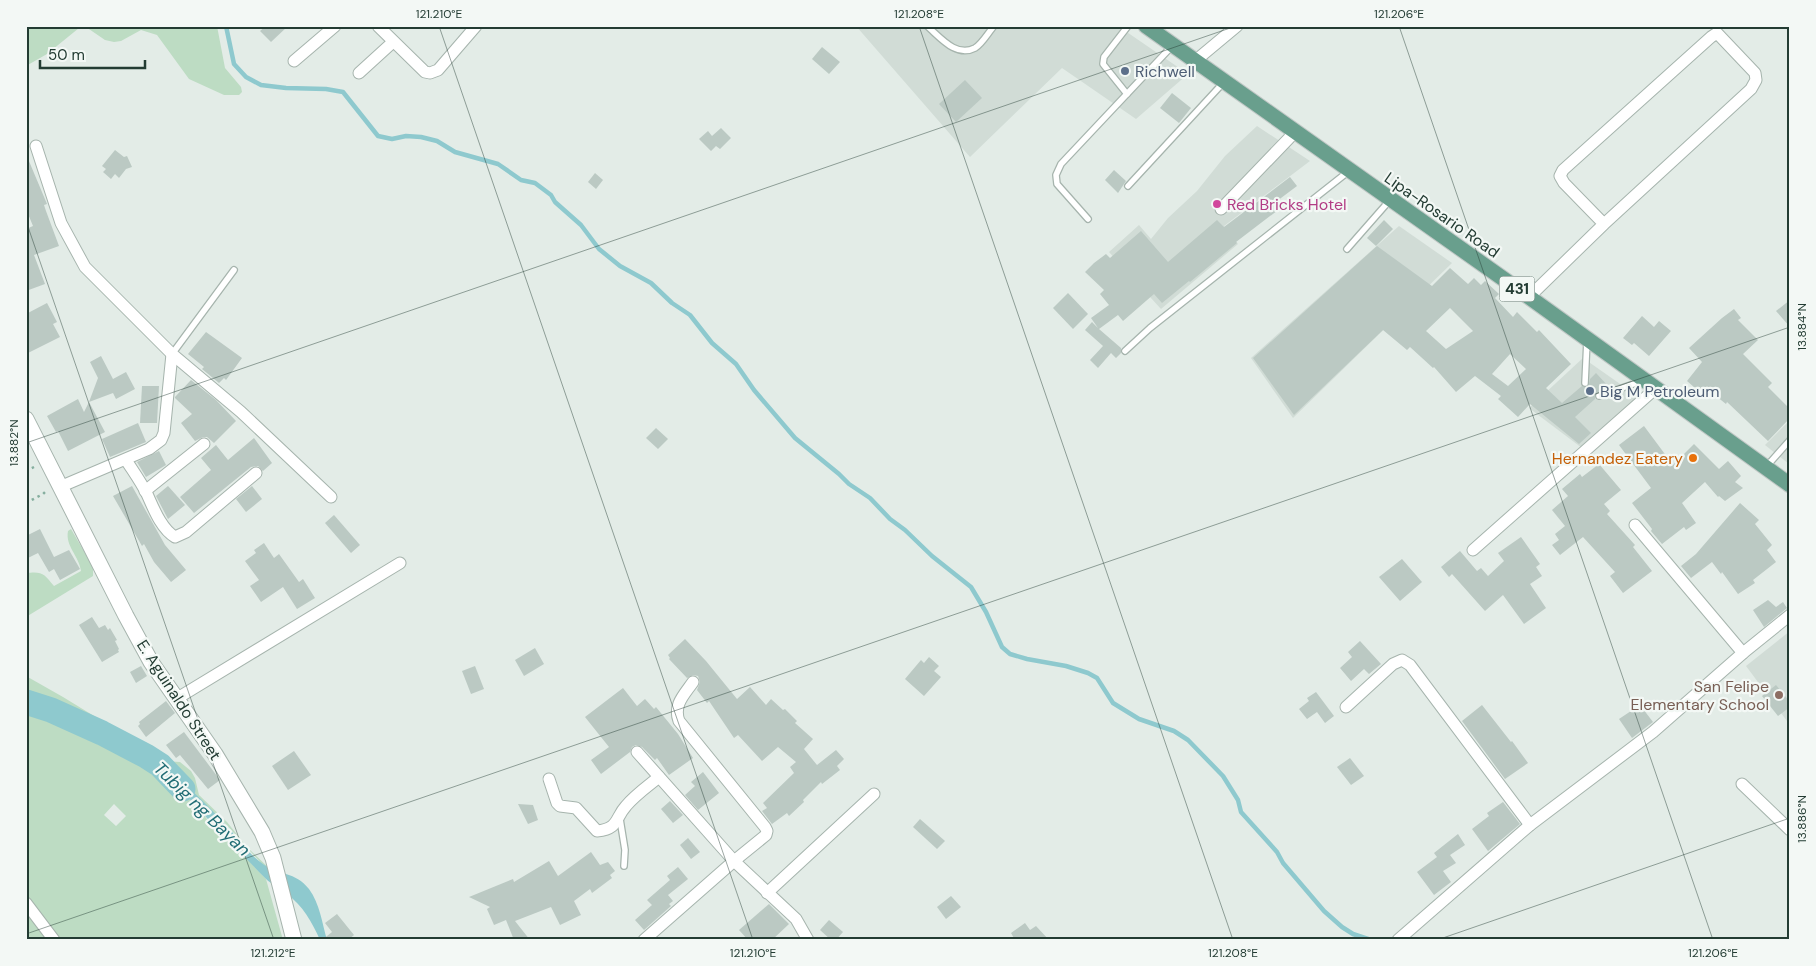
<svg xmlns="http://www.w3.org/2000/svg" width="1816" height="966" font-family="'DM Sans',sans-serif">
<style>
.built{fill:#d1dcd6}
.green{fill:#bddcc3;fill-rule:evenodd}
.water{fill:#8ec9ce}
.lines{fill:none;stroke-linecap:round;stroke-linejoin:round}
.stream{stroke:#8ec9ce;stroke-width:4.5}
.river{stroke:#8ec9ce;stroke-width:25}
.building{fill:#bbc9c3;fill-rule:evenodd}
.service-casing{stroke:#a6b4ad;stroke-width:8}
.minor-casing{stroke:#a6b4ad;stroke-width:13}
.tertiary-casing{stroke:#a6b4ad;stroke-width:17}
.primary-casing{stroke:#c1c8c6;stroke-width:17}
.path{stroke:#85ae9e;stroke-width:2.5;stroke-dasharray:2.5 4;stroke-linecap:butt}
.service{stroke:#fff;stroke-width:5.5}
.minor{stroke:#fff;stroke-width:11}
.tertiary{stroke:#fff;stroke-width:15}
.primary{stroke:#699f8d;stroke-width:15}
.ticks{fill:none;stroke:#233c33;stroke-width:1;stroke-opacity:0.45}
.service-dot{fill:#5c6f8a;stroke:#f3f8f5;stroke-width:2}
.hotel-dot{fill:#d1479c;stroke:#f3f8f5;stroke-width:2}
.food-dot{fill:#e8710a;stroke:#f3f8f5;stroke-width:2}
.education-dot{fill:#8d6e63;stroke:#f3f8f5;stroke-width:2}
.labels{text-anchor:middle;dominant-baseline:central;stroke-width:4.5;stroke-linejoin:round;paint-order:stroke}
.shield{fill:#f3f8f5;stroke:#61746d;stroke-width:1}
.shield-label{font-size:15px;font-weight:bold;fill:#233c33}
.service-label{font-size:16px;fill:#4e5e75;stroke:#f3f8f5;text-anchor:start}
.hotel-label{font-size:16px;fill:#b23c85;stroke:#f3f8f5;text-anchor:start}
.street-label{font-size:16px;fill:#233c33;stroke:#f3f8f5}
.food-label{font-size:16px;fill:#c56008;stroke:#f3f8f5;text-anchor:end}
.education-label{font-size:16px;fill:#785e54;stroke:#f3f8f5;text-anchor:end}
.water-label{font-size:18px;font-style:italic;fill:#216d75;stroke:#f3f8f5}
.neatline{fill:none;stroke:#233c33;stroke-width:2}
.ticks-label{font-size:12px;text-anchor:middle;fill:#233c33}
</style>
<rect width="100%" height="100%" fill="#e3ece7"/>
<g class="built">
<polygon points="856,26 1118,26 1188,74 1136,119 1062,68 970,157"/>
<polygon points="1257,126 1310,161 1224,226 1238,244 1161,309 1109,252 1139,225 1151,239 1168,218 1197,191 1225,156"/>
<polygon points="1399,226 1452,263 1293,418 1251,358"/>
<polygon points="1583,358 1643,400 1586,451 1529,408"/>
<polygon points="1790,420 1790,463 1789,464 1765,445"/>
<polygon points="1790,631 1790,725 1746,666"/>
</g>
<g class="green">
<polygon points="26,26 217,26 225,68 241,87 242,92 239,95 224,95 189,79 157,35 141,30 121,41 114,42 105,40 86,27 79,28 47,54 26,66"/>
<path d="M71,529L93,567V576L26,617V573C43,571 44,574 54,586L81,571C79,556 65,546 68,531Z"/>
<path d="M26,676L63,697L161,757L164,761L180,762L191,771L195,778L199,795L227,822L247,847L271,870L261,863L223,821L162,767L220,834L246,858L266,879L283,940H26ZM114,804L126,816L116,826L104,815Z"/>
</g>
<path class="water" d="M160,765C183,781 204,801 223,822C236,835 247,853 263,864C279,876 295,871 309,889C320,904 322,923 327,940H320C312,922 303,906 287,894C279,888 272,885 265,878C229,841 193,805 160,765Z"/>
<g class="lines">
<polyline class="stream" points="226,26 234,64 246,77 261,85 286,88 326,89 343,92 378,136 392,139 406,136 421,137 437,141 455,152 498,164 521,180 535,183 551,195 555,202 581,225 599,249 620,266 651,283 672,303 690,315 712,343 736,364 754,390 795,438 839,474 849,484 870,498 890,519 905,530 932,556 971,587 986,612 1002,647 1010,654 1027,659 1066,666 1088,673 1097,678 1113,703 1139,719 1174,731 1188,740 1223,776 1238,800 1241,812 1277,852 1283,863 1324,911 1342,927 1353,934 1371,940"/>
<polyline class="river" points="26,702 51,710 102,733 146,756 160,765 183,789"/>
</g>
<g class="building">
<polygon points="266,26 288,26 271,42 260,31"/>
<polygon points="822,47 840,62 829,74 812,59"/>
<polygon points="965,80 982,98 956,122 939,104"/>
<polygon points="1172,93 1191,108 1179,123 1160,108"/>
<polygon points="721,128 731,138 720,149 716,146 711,151 699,139 708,131 712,136"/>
<polygon points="115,150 124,157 127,156 132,167 126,169 119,178 115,174 111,179 103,172 106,169 102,166"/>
<polygon points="26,154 47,204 44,205 46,211 59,246 34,255 45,284 26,291 26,229 33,226 26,209"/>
<polygon points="1114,170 1126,181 1118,193 1105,180"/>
<polygon points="595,173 603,180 596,189 588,182"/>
<polygon points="1290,177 1297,186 1277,201 1282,207 1236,242 1237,243 1190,282 1189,281 1162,303 1154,294 1123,321 1118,315 1099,329 1121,348 1121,353 1116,358 1111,353 1098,368 1090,360 1103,346 1085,330 1092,322 1098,328 1091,318 1109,305 1100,294 1104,290 1085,272 1094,263 1106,254 1110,258 1141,231 1168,262 1217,220 1224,227"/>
<polygon points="1384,220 1393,229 1376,246 1367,238"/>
<path d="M1377,246L1432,286L1450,268L1468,284L1474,278L1481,285L1485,281L1499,294L1495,298L1513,317L1517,312L1537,332L1539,330L1571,364L1546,388L1562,403L1582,386L1588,387L1590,379L1596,373L1609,387L1596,393L1595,399L1575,417L1591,433L1579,444L1530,404L1518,417L1498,399L1501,396L1475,376L1456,392L1434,367L1433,368L1410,347L1407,350L1383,330L1294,415L1253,358ZM1450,308L1473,331L1446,349L1426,331ZM1510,354L1526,369L1508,386L1492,374Z"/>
<polygon points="1068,293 1088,314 1073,329 1053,308"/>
<polygon points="1790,300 1790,327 1776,311"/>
<polygon points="47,303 57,322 53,324 60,337 26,354 26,314"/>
<polygon points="1734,309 1741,318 1738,320 1758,340 1743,354 1772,383 1768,387 1790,409 1790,418 1768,441 1727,402 1726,404 1711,392 1707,396 1704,392 1702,394 1687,381 1702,362 1689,348 1722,318"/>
<polygon points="1642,316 1654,327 1659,321 1671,331 1649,356 1634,343 1632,345 1623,338"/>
<polygon points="206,332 242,358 226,380 224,378 219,383 202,369 204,367 188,354"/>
<polygon points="101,356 113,379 126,372 135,389 116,399 113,393 89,402 98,378 90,362"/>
<polygon points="191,380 216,400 236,421 214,443 207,437 203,437 195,441 181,423 192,414 175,398 175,397"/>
<polygon points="142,386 159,386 157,423 140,423"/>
<polygon points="78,399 84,412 89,402 105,432 68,451 58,431 56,432 47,416"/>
<polygon points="138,423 146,442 110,457 102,439"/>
<polygon points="1644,426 1673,465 1694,444 1719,469 1728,461 1741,476 1735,482 1743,488 1725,501 1719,496 1718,497 1705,482 1682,503 1696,523 1686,530 1684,527 1662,544 1651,531 1652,529 1632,503 1651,488 1619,445"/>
<polygon points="656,428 668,439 658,449 646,438"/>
<polygon points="254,438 272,463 263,471 258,466 251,467 194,513 180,497 211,470 201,458 216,445 228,460"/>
<polygon points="159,451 166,465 146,477 137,462"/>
<polygon points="1599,464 1621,490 1604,504 1610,511 1607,514 1635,545 1633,547 1652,571 1623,593 1610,576 1615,572 1583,537 1560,555 1552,545 1559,540 1555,534 1565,526 1552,510 1568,496 1562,489 1580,474 1582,477"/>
<polygon points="132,486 165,545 186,570 171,582 154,562 144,544 142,546 113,496"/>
<polygon points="168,486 185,505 168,519 156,496"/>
<polygon points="252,486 262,499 246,512 236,499"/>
<polygon points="1740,503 1759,520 1755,524 1772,545 1767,550 1776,562 1753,580 1755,583 1738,594 1722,572 1721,574 1712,562 1691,578 1681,566 1696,554"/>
<polygon points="334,515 360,545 351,553 325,523"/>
<polygon points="40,529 54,557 69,550 80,569 60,580 54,569 49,572 38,553 26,559 26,536"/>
<polygon points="1521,537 1540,564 1536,567 1542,576 1530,584 1546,608 1524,624 1503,595 1485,611 1452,574 1449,577 1441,567 1460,551 1477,571 1481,568 1488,576 1504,561 1498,553"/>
<polygon points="264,543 274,558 279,554 299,582 303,579 315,598 297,609 283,587 261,602 250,586 259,580 245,561 256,553 254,550"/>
<polygon points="1402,559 1422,582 1400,601 1379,577"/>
<polygon points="1768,600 1776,607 1783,602 1787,608 1764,627 1753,610"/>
<polygon points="92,617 99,628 105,625 108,630 110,628 117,640 115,641 119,649 118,650 119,652 102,662 79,625"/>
<polygon points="685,639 706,661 737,699 750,687 766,705 771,699 783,710 785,709 797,721 795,723 813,739 804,749 817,765 836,750 844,759 837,766 840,770 822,784 821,782 803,800 804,802 789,816 787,813 772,824 762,811 767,808 763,803 794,773 790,767 796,762 778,747 762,761 738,735 734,738 709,701 707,703 697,690 700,682 698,676 693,675 687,678 669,659 670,658 668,655"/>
<polygon points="1360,641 1381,664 1369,674 1364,669 1351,681 1340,668 1352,657 1348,652"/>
<polygon points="535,648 544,664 524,676 515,660"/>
<polygon points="929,657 939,666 934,671 941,677 924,696 905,679 921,660 924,663"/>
<polygon points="141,666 147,676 136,683 130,672"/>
<polygon points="475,666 484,689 471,694 462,671"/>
<polygon points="1776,685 1790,702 1790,707 1778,716 1762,696"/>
<polygon points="623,688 637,706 645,699 654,709 656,707 678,734 693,758 669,775 657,758 655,760 642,747 636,745 632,747 630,752 601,774 591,760 609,747 585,717"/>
<polygon points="1316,692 1334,716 1325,723 1317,712 1307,719 1299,709 1309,701 1307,698"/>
<polygon points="166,701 175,713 146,737 138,726 140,724 139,722"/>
<polygon points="1482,705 1511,742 1512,741 1528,763 1505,779 1462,721"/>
<polygon points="1640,705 1653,722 1632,738 1619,719"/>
<polygon points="184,732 220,780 208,789 180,755 176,758 166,745"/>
<polygon points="294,751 311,775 288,790 272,766"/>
<polygon points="1350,758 1364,776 1351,785 1337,767"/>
<polygon points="703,772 719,793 698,810 685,795 695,786 691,782"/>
<polygon points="670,801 683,815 673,823 661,809"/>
<polygon points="1503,802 1520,824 1488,851 1472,829 1489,816 1487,813"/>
<polygon points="518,804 533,805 538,820 528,824"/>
<polygon points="920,819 945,841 937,849 913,827"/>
<polygon points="1458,834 1465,845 1450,855 1456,863 1443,871 1451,882 1434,895 1417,872 1437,857 1434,853"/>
<polygon points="688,838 700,852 691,859 680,845"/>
<polygon points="591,852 600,865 608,862 615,871 610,875 612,878 592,893 590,889 574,901 581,915 560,925 551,907 515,921 530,940 514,940 506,920 494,925 487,909 490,907 469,897 513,879 514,882 549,861 558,876"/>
<polygon points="678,867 688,879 668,895 673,901 669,904 671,906 644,930 635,920 652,905 647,900 670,880 667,876"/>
<polygon points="951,896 961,907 946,919 937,907"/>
<polygon points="769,904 789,924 772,940 748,940 739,930"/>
<polygon points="337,914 354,935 348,940 322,940 332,932 325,923"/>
<polygon points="829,920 843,932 836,940 831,940 820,930"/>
<polygon points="1025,923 1030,930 1036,926 1049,940 1015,940 1011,933"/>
</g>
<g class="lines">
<defs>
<g id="service">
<path d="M927,26C940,37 956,58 975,48C982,44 988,33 994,26"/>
<polyline points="1127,94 1103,64 1104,57 1128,26"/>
<polyline points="1128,186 1224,82"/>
<polyline points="1088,219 1057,184 1056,175 1061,164 1173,45"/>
<polyline points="1347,249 1390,200"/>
<polyline points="1125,351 1150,328 1349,171"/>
<polyline points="172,354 234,270"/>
<polyline points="1585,383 1587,340"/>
<polyline points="1599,396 1642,381"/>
<polyline points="1766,467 1790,440"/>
<polyline points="620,819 625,850 624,866"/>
</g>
<g id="minor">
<polyline points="378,26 425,72 430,73 438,70 476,26"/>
<polyline points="294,61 335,26"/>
<polyline points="1195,61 1237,26"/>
<polyline points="359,73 393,42"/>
<polyline points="36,146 61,223 85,267 172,354 241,412 331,497"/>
<polyline points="1221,209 1295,132"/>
<polyline points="1529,297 1604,224 1751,89 1756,80 1755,73 1717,33 1711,37 1563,170 1560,176 1564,183 1604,224"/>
<path d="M126,460C133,471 141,482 147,494C153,507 161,529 175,537L186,532L256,473"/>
<polyline points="62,486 149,449 161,440 164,433 172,354"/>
<polyline points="145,491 204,444"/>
<polyline points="1635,525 1743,653"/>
<polyline points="1473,550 1655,389"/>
<polyline points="176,699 400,563"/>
<polyline points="1346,707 1393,664 1402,660 1410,665 1530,825"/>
<path d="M637,752L734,861L766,835L767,831L765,827L679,721C673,705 684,695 693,682"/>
<path d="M549,779L557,803L560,806L576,808L597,831C619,829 615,818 626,806C635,795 648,786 659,777"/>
<polyline points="1742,784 1790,830"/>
<polyline points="767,893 874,794"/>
<polyline points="26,903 54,940"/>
<polyline points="644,940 734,861 796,919 808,940"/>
<polyline points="1398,940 1530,825 1653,732 1743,653 1790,615"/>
</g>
<polyline id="tertiary" points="26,419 126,616 151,662 215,754 262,832 273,858 294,940"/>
<polyline id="primary" points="1146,26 1529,297 1790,485"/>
</defs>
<use href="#service" class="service-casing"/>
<use href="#minor" class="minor-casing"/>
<use href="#tertiary" class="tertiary-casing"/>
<use href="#primary" class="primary-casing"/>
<g class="path">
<polyline points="26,471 34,467"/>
<polyline points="26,503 43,494 46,491"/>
</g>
<use href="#service" class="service"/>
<use href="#minor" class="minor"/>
<use href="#tertiary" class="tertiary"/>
<use href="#primary" class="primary"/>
</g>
<path class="ticks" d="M439,26L753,940M919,26L1233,940M1399,26L1713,940M26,221L274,940M26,443L1236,26M26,934L1790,327M1437,940L1790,818"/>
<g class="service-dot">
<circle cx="1125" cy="71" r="5"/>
<circle cx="1590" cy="391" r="5"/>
</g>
<circle class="hotel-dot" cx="1217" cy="204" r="5"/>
<circle class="food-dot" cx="1693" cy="458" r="5"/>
<circle class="education-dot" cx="1779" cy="695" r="5"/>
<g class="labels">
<rect class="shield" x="1499.5" y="276.5" width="35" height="25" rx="4"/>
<g class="shield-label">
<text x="1517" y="289">431</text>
</g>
<g class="service-label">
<text x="1135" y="71">Richwell</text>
<text x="1600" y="391">Big M Petroleum</text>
</g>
<g class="hotel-label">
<text x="1227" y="204">Red Bricks Hotel</text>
</g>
<g class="street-label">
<text transform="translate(1442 215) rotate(35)">Lipa-Rosario Road</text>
<text transform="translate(179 700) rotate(57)">E. Aguinaldo Street</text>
</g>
<g class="food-label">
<text x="1683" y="458">Hernandez Eatery</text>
</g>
<g class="education-label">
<text x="1769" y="686">San Felipe<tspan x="1769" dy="18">Elementary School</tspan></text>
</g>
<g class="water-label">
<text transform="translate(202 809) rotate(44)">Tubig ng Bayan</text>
</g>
</g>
<rect width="1816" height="966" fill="none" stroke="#f3f8f5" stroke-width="55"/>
<path d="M40 60v8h105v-8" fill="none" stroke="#233c33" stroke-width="2.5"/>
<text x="48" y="60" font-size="15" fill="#233c33" stroke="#f3f8f5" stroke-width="4" paint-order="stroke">50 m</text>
<rect x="28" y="28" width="1760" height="910" class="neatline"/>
<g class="ticks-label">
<text x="439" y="18">121.210°E</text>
<text x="919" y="18">121.208°E</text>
<text x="1399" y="18">121.206°E</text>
<text transform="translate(1802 327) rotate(-90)" y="4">13.884°N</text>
<text transform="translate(14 443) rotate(-90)" y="4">13.882°N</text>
<text transform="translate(1802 819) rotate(-90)" y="4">13.886°N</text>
<text x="273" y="957">121.212°E</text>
<text x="753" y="957">121.210°E</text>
<text x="1233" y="957">121.208°E</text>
<text x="1713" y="957">121.206°E</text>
</g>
</svg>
